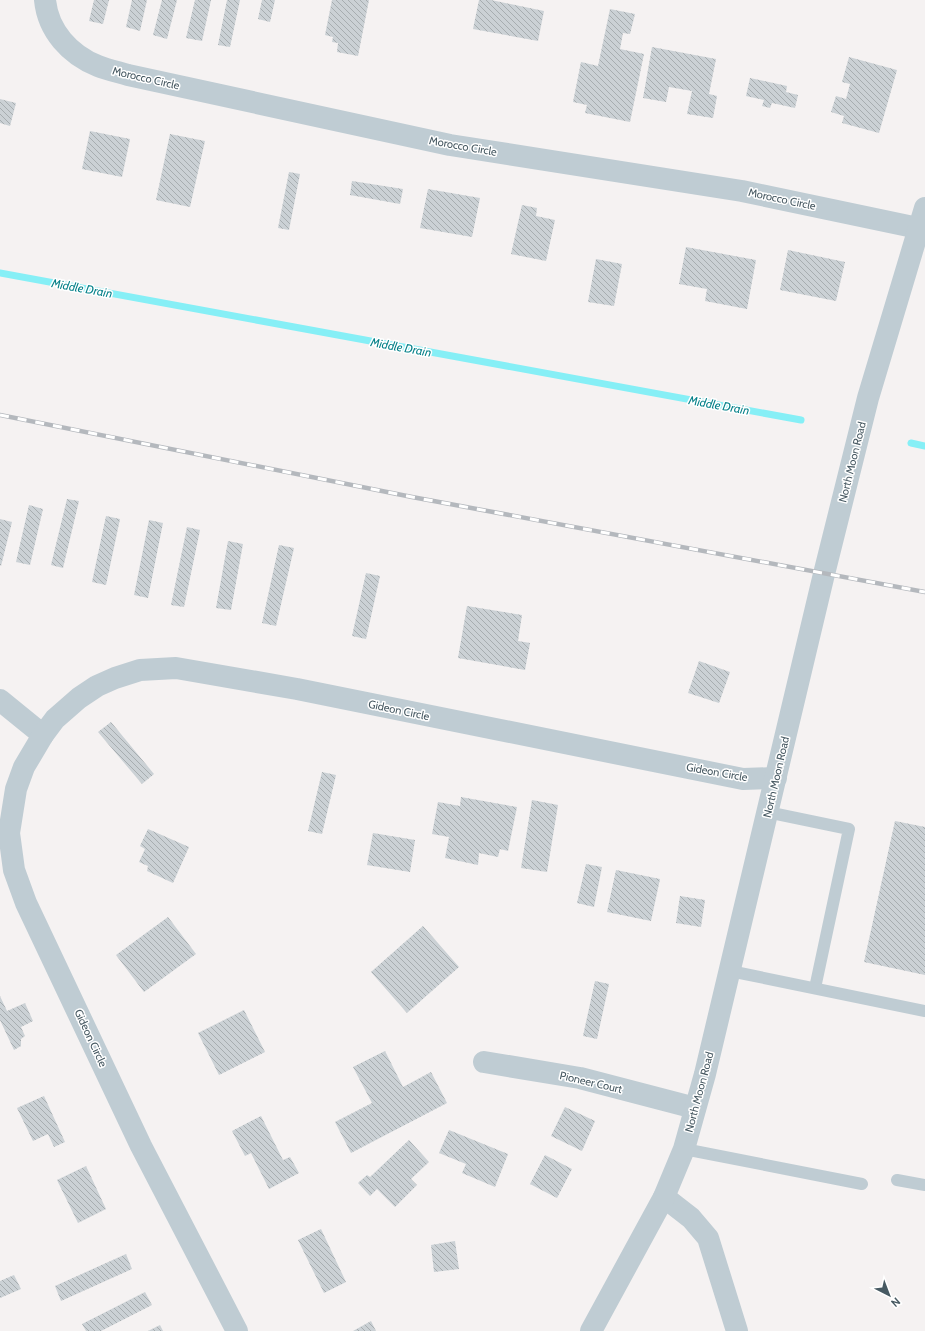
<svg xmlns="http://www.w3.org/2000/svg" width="925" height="1331" font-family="Cabin,sans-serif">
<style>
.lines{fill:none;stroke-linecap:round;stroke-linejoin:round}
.stream{stroke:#86eff6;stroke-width:7}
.building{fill:url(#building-back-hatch)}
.service{stroke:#bfccd3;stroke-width:12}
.minor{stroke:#bfccd3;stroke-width:22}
.tertiary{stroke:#bfccd3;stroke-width:22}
.rail-casing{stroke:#b4b8bd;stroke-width:4.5}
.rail{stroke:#fff;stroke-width:3;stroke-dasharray:9;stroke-linecap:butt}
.labels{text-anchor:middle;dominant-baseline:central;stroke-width:3;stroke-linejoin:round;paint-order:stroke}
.street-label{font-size:11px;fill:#475962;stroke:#fff}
.water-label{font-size:12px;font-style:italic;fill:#058089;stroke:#fff}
</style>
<defs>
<pattern id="building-back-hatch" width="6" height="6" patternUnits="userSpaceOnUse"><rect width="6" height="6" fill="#cbd1d5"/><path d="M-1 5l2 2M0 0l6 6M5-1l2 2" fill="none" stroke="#a7adb0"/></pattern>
</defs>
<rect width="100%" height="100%" fill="#f5f2f2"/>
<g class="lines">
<g class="stream">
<polyline points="0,273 801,420"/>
<polyline points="911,443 925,446"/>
</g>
</g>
<g class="building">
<polygon points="94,0 109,0 103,24 89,21"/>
<polygon points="132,0 147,0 140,31 126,27"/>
<polygon points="162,0 177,0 167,39 153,35"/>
<polygon points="195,0 211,0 202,41 186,38"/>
<polygon points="227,0 240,0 230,47 218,45"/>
<polygon points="262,0 275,0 270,22 258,19"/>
<polygon points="332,0 369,0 358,56 337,52 338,43 332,42 333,37 325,35"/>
<polygon points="479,0 491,0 544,11 538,41 473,29"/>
<polygon points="610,9 635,14 630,34 623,33 620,49 644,54 630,122 585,113 587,105 573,102 581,62 598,66"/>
<polygon points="652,47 716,59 709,94 717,96 713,118 687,114 692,91 669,87 666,102 643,98"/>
<polygon points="849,57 897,70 879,133 842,123 844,116 831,112 836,96 846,99 850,84 842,82"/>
<polygon points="750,78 787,86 786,92 798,95 795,108 772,103 770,108 762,106 764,100 746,96"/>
<polygon points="0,99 16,103 10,126 0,123"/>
<polygon points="90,131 130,139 122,177 82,169"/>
<polygon points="170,134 205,141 190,207 156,200"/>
<polygon points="289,172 300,174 289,230 278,228"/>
<polygon points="352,181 403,189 400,204 350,195"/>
<polygon points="428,189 480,198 472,237 420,228"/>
<polygon points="522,205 537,208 536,216 555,220 546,261 511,254"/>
<polygon points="686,247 756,260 747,309 705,301 707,289 679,284"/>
<polygon points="788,250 845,262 836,301 780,290"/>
<polygon points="596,259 622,264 614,306 588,302"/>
<polygon points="67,499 79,501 63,568 51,565"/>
<polygon points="29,505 43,509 30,565 16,562"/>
<polygon points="106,516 120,519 106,585 92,582"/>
<polygon points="0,519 12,522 1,566 0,565"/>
<polygon points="149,520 163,523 148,598 134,595"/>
<polygon points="187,527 200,530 184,607 171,605"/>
<polygon points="228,541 243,544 231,610 216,608"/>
<polygon points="279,545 294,548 276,626 262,623"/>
<polygon points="366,573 380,576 366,639 352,636"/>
<polygon points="467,606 522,615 518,641 530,643 525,670 458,658"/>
<polygon points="699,661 730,672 719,703 688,693"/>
<polygon points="111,722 154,774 142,784 98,732"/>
<polygon points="322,772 336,775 322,834 308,831"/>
<polygon points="461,797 517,807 508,851 500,849 498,857 479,853 478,865 445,858 449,837 432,834 438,802 460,806"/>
<polygon points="532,800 558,805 547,872 521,868"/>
<polygon points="895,821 925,827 925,975 864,962"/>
<polygon points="148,829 189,847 173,883 147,871 148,866 139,862 145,849 140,846"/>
<polygon points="373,833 415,840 410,872 367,865"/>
<polygon points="586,864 602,867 594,907 577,903"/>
<polygon points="616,870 660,879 651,921 607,912"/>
<polygon points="680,896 705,900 701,927 676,923"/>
<polygon points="168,917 196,954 144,992 116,955"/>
<polygon points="423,926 459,967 407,1013 371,972"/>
<polygon points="595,981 609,984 597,1039 583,1036"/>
<polygon points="0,996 7,1011 25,1003 33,1021 21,1027 25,1036 21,1039 21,1046 14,1050 0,1020"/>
<polygon points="244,1010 265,1052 219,1075 198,1033"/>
<polygon points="385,1051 403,1087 431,1072 447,1103 351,1153 335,1122 372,1103 353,1067"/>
<polygon points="44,1096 65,1142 54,1147 48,1134 33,1141 17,1108"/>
<polygon points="565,1107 595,1121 582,1151 551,1136"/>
<polygon points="261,1116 283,1160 290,1157 299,1173 269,1189 251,1153 245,1156 232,1131"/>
<polygon points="449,1130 508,1154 495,1187 462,1173 466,1164 439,1153"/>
<polygon points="409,1140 429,1162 411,1179 417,1185 395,1207 377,1189 370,1196 358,1183 367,1175 370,1177"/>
<polygon points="545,1155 572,1169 557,1198 530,1184"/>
<polygon points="86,1166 106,1209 78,1223 57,1180"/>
<polygon points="321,1229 346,1282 324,1293 298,1240"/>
<polygon points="455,1241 459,1269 434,1272 431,1245"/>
<polygon points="126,1254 132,1269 61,1301 55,1286"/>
<polygon points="14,1275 21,1289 0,1298 0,1281"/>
<polygon points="145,1292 152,1305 101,1331 86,1331 82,1324"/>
<polygon points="371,1321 376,1331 353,1331"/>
<polygon points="160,1325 163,1331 148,1331"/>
</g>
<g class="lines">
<g class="service">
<polyline points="767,812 849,829 815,988"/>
<polyline points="730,971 925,1011"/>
<polyline points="684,1149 862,1184"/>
<polyline points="897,1180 925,1185"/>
</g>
<g class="minor">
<path d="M45,0C48,31 70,55 98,66C108,70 118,72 128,75L450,145L742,191L918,228"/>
<polyline points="0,700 43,735"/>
<polyline points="484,1062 580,1078 695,1108"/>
<polyline points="237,1331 141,1146 26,903 14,870 9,833 16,789 24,767 43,735 55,719 79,698 97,686 115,678 140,670 176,668 297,689 743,779 776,778"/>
</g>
<g class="tertiary">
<polyline points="664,1197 691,1218 708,1238 737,1331"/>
<polyline points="591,1331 664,1197 684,1149 705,1074 824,574 868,398 925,208"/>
</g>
<defs>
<polyline id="rail" points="0,415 412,497 925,592"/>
</defs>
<use href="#rail" class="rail-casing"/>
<use href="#rail" class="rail"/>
</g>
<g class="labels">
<g class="street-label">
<text transform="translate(146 78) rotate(13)">Morocco Circle</text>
<text transform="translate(463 146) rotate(10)">Morocco Circle</text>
<text transform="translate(782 199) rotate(12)">Morocco Circle</text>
<text transform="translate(852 462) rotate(-76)">North Moon Road</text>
<text transform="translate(399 710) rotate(12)">Gideon Circle</text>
<text transform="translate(717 772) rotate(10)">Gideon Circle</text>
<text transform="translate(776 777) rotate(-77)">North Moon Road</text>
<text transform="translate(91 1038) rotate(65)">Gideon Circle</text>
<text transform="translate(591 1082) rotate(13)">Pioneer Court</text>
<text transform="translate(699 1092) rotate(-75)">North Moon Road</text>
</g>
<g class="water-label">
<text transform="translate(82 288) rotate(10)">Middle Drain</text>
<text transform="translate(401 347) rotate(10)">Middle Drain</text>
<text transform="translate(719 405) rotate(10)">Middle Drain</text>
</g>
</g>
<g transform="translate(889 1295) rotate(138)" stroke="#ffffff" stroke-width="3" paint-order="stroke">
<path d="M0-3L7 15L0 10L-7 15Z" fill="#475962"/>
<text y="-6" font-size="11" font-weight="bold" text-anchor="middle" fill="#475962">N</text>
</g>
</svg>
